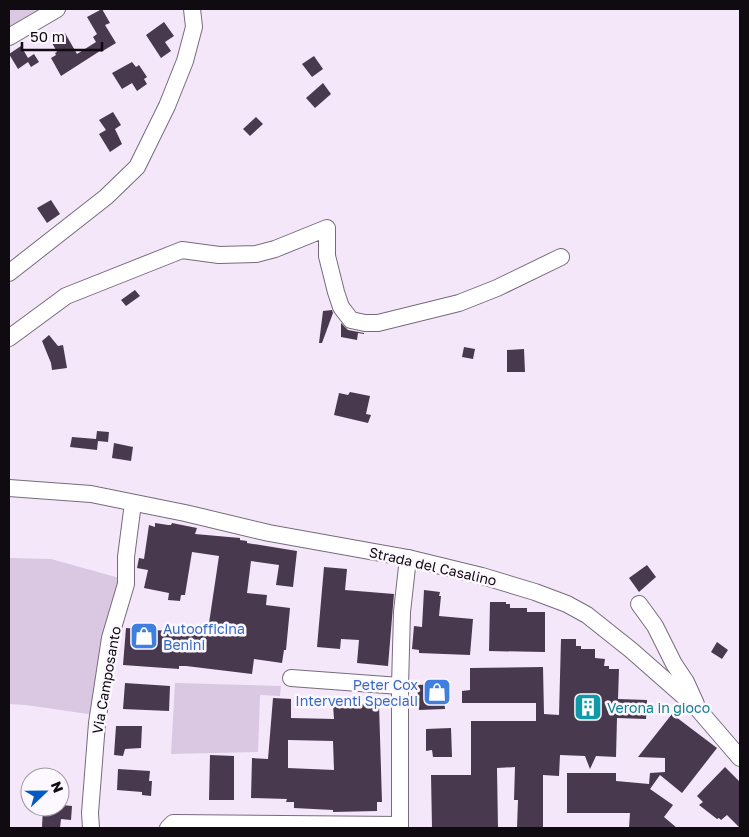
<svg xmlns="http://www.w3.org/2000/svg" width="749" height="837" font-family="'Golos Text',sans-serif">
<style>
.green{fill:#dac7e2}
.building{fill:#49394f;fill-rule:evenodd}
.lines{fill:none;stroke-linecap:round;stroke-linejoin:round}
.minor-casing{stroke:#776b7b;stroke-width:18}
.minor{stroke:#fff;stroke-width:16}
.labels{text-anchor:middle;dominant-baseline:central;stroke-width:5;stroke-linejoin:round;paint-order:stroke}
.street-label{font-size:14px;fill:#100b11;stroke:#fdf7ff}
.shop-label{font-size:14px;fill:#366cbe;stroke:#fdf7ff;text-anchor:start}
.culture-label{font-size:14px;fill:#0d838f;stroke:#fdf7ff;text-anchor:start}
</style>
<rect width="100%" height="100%" fill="#f4e7fa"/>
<g class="green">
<polygon points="9,9 46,9 9,29"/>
<polygon points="10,558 51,559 123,579 95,715 26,705 9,704"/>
<polygon points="175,683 281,686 280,696 260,695 258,752 171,754"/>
</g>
<g class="building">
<polygon points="102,9 110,23 105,25 116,43 101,52 100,51 61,76 51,58 56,55 55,53 57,52 51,41 65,33 77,54 96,42 93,37 97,34 87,17"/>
<polygon points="164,22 174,36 165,42 171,51 161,58 146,35"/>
<polygon points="21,46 28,58 34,54 39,62 31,67 28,62 18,69 9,54"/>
<polygon points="314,56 323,69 312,77 302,64"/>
<polygon points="132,62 136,67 139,65 147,77 144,79 147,84 137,91 132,83 122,89 112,73"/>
<polygon points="323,83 331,94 315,108 306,98"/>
<polygon points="113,112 121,125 115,129 122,144 110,152 99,134 106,130 99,120"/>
<polygon points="256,117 263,124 250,136 243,129"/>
<polygon points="51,200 60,214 47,223 37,208"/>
<polygon points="135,290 140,296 126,306 121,300"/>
<polygon points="332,310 333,313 322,343 319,343 323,311"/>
<polygon points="341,323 348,330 364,333 364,334 358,333 357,340 341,337"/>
<polygon points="49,335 58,346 63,345 67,368 52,370 51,363 42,341"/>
<polygon points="464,347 475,349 473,359 462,357"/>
<polygon points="524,349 525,372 507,372 507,350"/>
<polygon points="350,392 370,396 366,414 371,415 368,423 334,415 339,393 348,395"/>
<polygon points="97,431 109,432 108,442 98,441 97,450 70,447 72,437 96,439"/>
<polygon points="114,443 133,447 131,461 112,458"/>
<polygon points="155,523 168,525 171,525 172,523 197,528 195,534 240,538 240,540 247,541 247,543 297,551 293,587 276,585 279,565 251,561 247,593 267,595 266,605 290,608 286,650 284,650 282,663 254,659 252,674 186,666 179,666 179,669 123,665 126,628 198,633 198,629 208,630 219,556 192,552 185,595 181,595 180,601 168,600 169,593 144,588 148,570 137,568 139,558 144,559 149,525 155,527"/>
<polygon points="647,565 656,577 639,592 629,578"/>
<polygon points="324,567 347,569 345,590 394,594 388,666 357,663 359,640 341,639 340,649 317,647"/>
<polygon points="424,590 440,592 439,596 441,596 439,616 473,619 470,655 419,653 419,650 412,649 414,626 422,627"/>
<polygon points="490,602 506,602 506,604 510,604 510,608 527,608 527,612 545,612 545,652 489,651"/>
<polygon points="561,639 576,639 576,646 581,646 581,649 595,649 595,658 605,659 604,666 609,666 609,669 619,669 618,699 647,700 646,719 617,718 616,757 596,756 590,769 585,756 560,755 559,776 543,775 543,828 517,828 518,800 514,800 515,767 497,768 498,828 432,828 431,775 471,775 471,721 536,721 536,703 462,703 462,691 470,690 470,668 543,667 544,714 559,715"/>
<polygon points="717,642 728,650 722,659 711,652"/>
<polygon points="125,683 170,686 169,711 123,709"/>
<polygon points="443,684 445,709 419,710 417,685"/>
<path d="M273,698L291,699V718L334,719L333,705L379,704L382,802H377V811L333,812V810L294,808V802H286L287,799L251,798L252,758L268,759ZM288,740L333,741L334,770L288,768Z"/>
<polygon points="672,714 717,748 682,793 660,775 650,789 673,805 664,817 677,828 629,828 630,813 567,813 567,773 616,773 616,781 649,784 650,773 665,772 665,758 638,757"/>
<polygon points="116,726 142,726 141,748 125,749 123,756 114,755"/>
<polygon points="451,728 452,757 433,757 432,750 426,751 426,729"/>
<polygon points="210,755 234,756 234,800 209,800"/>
<polygon points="725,767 740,782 740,828 727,815 721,820 719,818 717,819 699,805 703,802 697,796"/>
<polygon points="118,769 150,771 149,781 152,781 151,796 142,795 142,792 117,790"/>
<polygon points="62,805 72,806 71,820 61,819 60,828 42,827 43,808 61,809"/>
</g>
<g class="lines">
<defs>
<g id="minor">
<polyline points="9,37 57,9"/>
<polyline points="9,273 106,197 137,167 167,106 185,61 194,27 192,9"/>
<polyline points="9,338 66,296 182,250 219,255 256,254 275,249 327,228 327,256 336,292 341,307 351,320 365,323 378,323 459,303 497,288 561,257"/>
<polyline points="9,488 91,494 185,513 269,533 408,558 482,576 535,592 567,604 587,615 631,650 697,708 740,758"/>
<polyline points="639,604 655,626 674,664 686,682 696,704"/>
<polyline points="291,678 400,686"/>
<polyline points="91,828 90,813 97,723 110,638 126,584 126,557 133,503"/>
<polyline points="168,828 173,823 400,825"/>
<polyline points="400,828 400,686 402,612 408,558"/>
</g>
</defs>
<use href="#minor" class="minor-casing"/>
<use href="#minor" class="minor"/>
</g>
<defs>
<symbol id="shop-square" viewBox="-11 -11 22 22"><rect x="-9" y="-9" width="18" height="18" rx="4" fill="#3f7fe0" stroke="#fdf7ff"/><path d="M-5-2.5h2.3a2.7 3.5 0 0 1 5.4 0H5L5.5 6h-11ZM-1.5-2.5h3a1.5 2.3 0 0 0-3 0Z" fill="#fff"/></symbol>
<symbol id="building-square" viewBox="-11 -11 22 22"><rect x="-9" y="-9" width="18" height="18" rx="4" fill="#0f9aa8" stroke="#fdf7ff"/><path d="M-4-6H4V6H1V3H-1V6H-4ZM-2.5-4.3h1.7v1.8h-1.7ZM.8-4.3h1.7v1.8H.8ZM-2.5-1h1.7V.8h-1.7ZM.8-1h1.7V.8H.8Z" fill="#fff"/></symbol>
</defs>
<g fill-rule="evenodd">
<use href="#shop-square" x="128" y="620" width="32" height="32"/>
<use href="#shop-square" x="421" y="676" width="32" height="32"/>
<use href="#building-square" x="572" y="691" width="32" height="32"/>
</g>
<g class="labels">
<g class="street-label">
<text transform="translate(433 566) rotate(13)">Strada del Casalino</text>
<text transform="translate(106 680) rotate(-80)">Via Camposanto</text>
</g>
<g class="shop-label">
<text x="163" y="628">Autoofficina<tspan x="163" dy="16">Benini</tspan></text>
<text x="418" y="684" text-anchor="end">Peter Cox<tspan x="418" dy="16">Interventi Speciali</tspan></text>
</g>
<g class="culture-label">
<text x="607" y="707">Verona in gioco</text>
</g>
</g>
<rect width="749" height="837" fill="none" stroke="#100b11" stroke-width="20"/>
<g transform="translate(45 792) rotate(68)"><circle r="24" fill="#fdf7ff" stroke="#9e99a0"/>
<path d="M0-4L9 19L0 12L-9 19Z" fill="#025bc4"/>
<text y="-8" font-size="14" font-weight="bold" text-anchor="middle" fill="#100b11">N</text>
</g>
<path d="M22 42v8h80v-8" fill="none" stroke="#100b11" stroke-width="2.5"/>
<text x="30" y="42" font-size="15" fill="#100b11" stroke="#fdf7ff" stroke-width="4" paint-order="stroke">50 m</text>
</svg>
